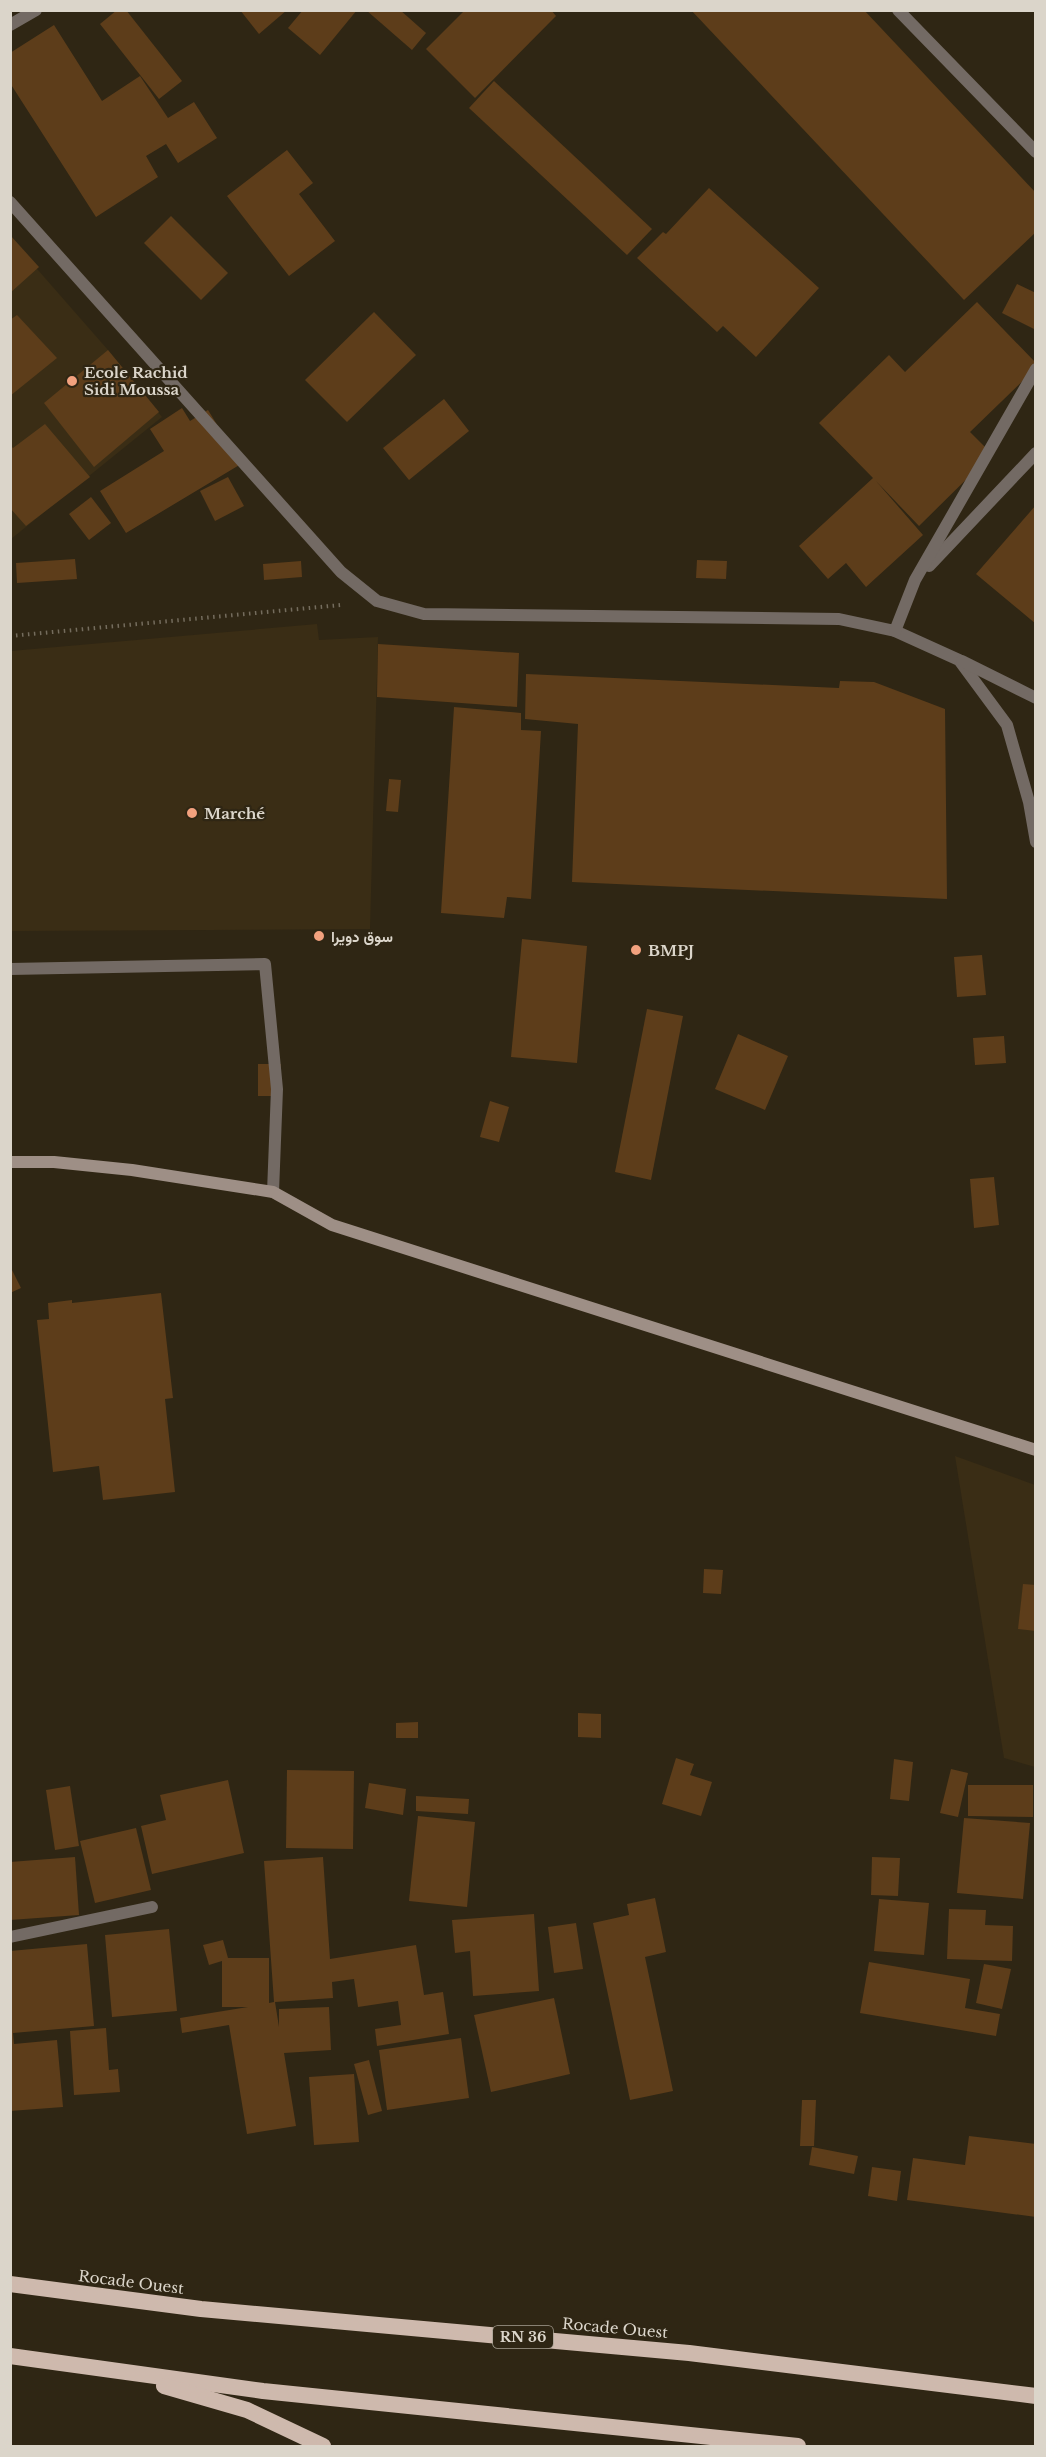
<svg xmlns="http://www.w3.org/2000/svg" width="1046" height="2457" font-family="'Libre Baskerville',Vazirmatn,serif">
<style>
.built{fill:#3a2d15}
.building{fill:#5d3d1a}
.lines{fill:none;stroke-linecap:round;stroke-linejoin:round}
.path{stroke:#746c5d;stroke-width:4;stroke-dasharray:1.5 4.5;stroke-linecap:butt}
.service{stroke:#736a64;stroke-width:12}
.minor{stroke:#736a64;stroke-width:12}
.secondary{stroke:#9e8f86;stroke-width:12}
.trunk{stroke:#ceb9ad;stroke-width:16}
.poi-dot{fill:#f2a17e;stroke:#2f2614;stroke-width:2}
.labels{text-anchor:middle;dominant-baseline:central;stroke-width:4.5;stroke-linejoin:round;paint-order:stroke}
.shield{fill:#2f2614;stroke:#a7a093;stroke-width:1.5}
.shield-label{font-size:14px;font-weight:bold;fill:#dbd5ca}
.poi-label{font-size:15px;font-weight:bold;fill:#dbd5ca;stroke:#2f2614;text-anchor:start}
.street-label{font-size:15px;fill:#dbd5ca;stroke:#2f2614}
</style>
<rect width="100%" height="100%" fill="#2f2614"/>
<g class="built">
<polygon points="10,238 108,350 162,417 11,539"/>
<polygon points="317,624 319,640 378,637 370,929 11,931 11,651"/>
<polygon points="955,1456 1035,1485 1035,1767 1004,1758"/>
</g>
<g class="building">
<polygon points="117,10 126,10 182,81 159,99 100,24"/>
<polygon points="240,10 287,10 259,34"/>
<polygon points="303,10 357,10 320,55 288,28"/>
<polygon points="366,10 400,10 426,33 412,50"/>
<polygon points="465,10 551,10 556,16 475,98 426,49"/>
<polygon points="691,10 864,10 1036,193 1036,232 964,300"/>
<polygon points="54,25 102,101 140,76 168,118 194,102 217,138 178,163 166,144 146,156 158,177 96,217 10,83 10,53"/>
<polygon points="494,81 652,229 627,255 469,108"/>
<polygon points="287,150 313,183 299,194 335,241 289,276 227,196"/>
<polygon points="709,188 819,288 756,357 723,326 717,332 637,258 663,232 666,234"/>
<polygon points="171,216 228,273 201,300 144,243"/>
<polygon points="10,235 39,267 10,293"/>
<polygon points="1017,284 1036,293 1036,330 1002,313"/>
<polygon points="977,302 1036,363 1036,368 970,432 992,454 919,526 876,481 923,535 866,587 846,563 828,579 799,546 873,478 819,423 889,355 905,372"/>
<polygon points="374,312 416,355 347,422 305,380"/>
<polygon points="17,315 57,358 10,396 10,320"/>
<polygon points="108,350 159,412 94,467 44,403"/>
<polygon points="444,399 469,431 409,480 383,448"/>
<polygon points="182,408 190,421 208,410 241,464 126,533 100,491 164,451 150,429"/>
<polygon points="45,424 90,477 26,526 10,508 10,445 13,448"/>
<polygon points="228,477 244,506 215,521 200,491"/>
<polygon points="91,497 111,523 89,540 69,514"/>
<polygon points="1036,505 1036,624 976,574"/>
<polygon points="75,559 77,579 17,583 16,563"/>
<polygon points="697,560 727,561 726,579 696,578"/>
<polygon points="301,561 302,577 264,580 263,564"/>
<polygon points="378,644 519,653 517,707 377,697"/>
<polygon points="526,674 839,688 840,681 874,682 945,709 947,899 572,882 578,724 525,719"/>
<polygon points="454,707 521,713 521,730 541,731 531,899 507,897 504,918 441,913"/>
<polygon points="389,779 401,780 398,812 386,811"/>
<polygon points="522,939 587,946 577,1063 511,1057"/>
<polygon points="982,955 986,995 957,997 954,957"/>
<polygon points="647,1009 683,1016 651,1180 615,1172"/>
<polygon points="738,1034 788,1056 765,1110 715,1089"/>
<polygon points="1004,1036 1006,1063 975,1065 973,1038"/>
<rect x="258" y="1064" width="23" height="32"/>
<polygon points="490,1101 509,1107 499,1142 480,1137"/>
<polygon points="994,1177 999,1225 974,1228 970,1179"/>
<polygon points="10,1266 21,1288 10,1293"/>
<polygon points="161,1293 173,1398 165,1399 175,1492 103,1500 99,1466 53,1472 37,1320 49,1319 48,1303 72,1300 72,1303"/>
<polygon points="704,1569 723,1570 721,1594 703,1593"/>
<polygon points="1023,1584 1036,1585 1036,1631 1018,1629"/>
<polygon points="578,1713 601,1714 601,1738 578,1737"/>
<polygon points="418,1722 418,1738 396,1738 396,1723"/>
<polygon points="676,1758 694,1764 690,1775 712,1782 701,1816 662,1804"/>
<polygon points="894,1759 913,1762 909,1801 890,1799"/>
<polygon points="951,1769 968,1773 958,1817 940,1813"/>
<polygon points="287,1770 354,1771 353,1849 286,1848"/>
<polygon points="228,1780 244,1853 152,1874 141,1826 166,1820 160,1795"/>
<polygon points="369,1783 406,1789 403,1815 365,1808"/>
<polygon points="968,1785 1033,1785 1033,1817 968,1816"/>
<polygon points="70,1786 79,1846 55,1850 46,1790"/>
<polygon points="416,1796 469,1799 468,1814 416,1811"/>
<polygon points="418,1816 475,1822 467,1907 409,1901"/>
<polygon points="964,1818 1030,1823 1023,1899 957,1893"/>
<polygon points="136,1828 151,1890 95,1903 80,1841"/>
<polygon points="75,1857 79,1915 10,1920 10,1862"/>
<polygon points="323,1857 330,1959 416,1945 424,1995 443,1992 449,2034 377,2046 375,2029 401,2025 398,2001 358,2007 354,1979 332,1982 333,1998 275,2002 279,2027 279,2009 329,2007 331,2050 284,2053 296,2126 247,2134 229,2025 182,2033 180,2018 248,2007 222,2007 222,1961 209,1965 203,1945 223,1940 228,1958 269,1958 269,2003 274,2002 264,1861"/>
<polygon points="872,1857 900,1858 898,1896 871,1895"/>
<polygon points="655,1898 666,1952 645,1957 673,2091 630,2100 593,1923 629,1915 627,1904"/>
<polygon points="879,1899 929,1903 924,1955 874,1951"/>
<polygon points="949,1909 986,1910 985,1925 1013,1926 1012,1961 947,1959"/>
<polygon points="534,1914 539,1991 473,1996 470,1951 455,1953 452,1920"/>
<polygon points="576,1923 583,1969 554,1973 548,1927"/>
<polygon points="169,1929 177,2011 112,2017 105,1935"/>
<polygon points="87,1944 94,2026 13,2033 14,2044 57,2040 63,2107 10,2111 10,1951"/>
<polygon points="869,1962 970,1979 965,2008 1000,2014 996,2036 860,2013"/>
<polygon points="984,1964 1011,1969 1002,2009 976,2003"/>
<polygon points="554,1998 570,2074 491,2092 474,2015"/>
<polygon points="106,2028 109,2070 118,2069 120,2092 74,2095 70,2031"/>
<polygon points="461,2038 469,2098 387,2110 379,2050"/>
<polygon points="369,2060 382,2111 368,2115 354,2064"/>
<polygon points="354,2074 359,2142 314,2145 309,2077"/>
<polygon points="802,2100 816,2100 814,2146 800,2146"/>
<polygon points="969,2136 1036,2144 1036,2217 907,2200 913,2158 965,2165"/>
<polygon points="812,2147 858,2156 854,2174 809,2165"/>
<polygon points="872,2167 901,2171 897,2201 868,2196"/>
</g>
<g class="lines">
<polyline class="path" points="10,636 341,605"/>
<polyline class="service" points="10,969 265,964 277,1089 273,1192"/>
<g class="minor">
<polyline points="898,10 1036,152"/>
<polyline points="10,25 36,10"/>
<polyline points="10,202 341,572 377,601 424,614 839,619 895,631 959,660 1007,725 1029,802 1036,842"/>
<polyline points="929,566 1036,453"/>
<polyline points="895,631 915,580 1036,369"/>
<polyline points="962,661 1036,698"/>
<polyline points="10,1937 152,1907"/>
</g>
<polyline class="secondary" points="10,1162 54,1162 132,1170 273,1192 332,1225 1036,1450"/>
<g class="trunk">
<polyline points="10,2284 201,2309 689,2353 1036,2396"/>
<polyline points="10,2356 263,2391 798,2446"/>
<polyline points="164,2386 247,2410 323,2446"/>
</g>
</g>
<g class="poi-dot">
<circle cx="72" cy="381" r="6"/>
<circle cx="192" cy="813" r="6"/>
<circle cx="319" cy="936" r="6"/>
<circle cx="636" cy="950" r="6"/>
</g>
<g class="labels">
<rect class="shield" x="493" y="2326" width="60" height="22" rx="4.5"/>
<g class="shield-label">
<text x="523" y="2337">RN 36</text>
</g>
<g class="poi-label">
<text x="84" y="372">Ecole Rachid<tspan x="84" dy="17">Sidi Moussa</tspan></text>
<text x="204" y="813">Marché</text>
<text x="331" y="936">سوق دويرا</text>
<text x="648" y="950">BMPJ</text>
</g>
<g class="street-label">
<text transform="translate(131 2282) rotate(7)">Rocade Ouest</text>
<text transform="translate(615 2328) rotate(5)">Rocade Ouest</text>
</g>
</g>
<rect width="1046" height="2457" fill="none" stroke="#dbd5ca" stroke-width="24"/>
</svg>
